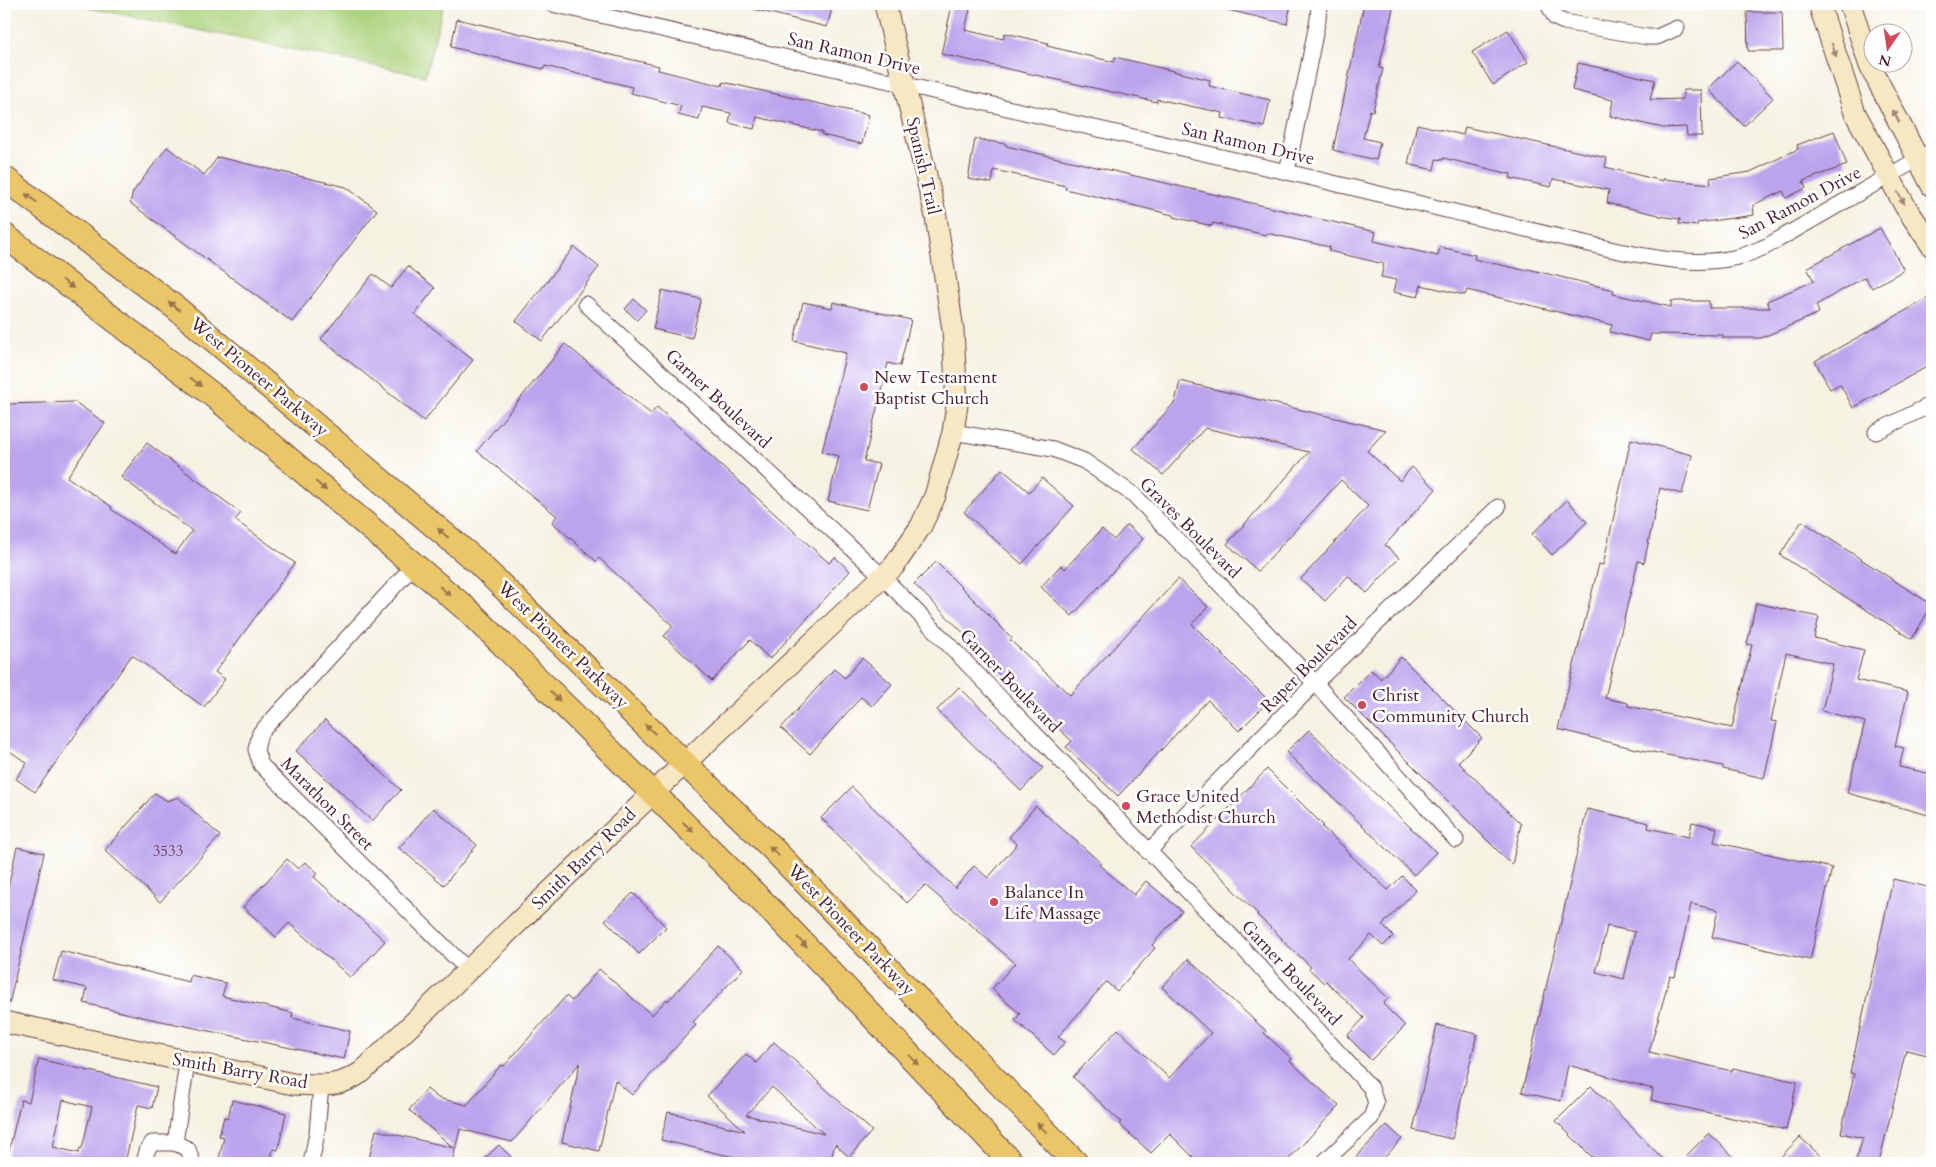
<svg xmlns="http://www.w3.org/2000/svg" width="1936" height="1167" font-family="Cardo,serif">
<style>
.green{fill:#add37d;stroke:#7c7954}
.building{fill:#bca4ed;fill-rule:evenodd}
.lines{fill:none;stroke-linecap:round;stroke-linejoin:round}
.street-casing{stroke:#643f46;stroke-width:17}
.secondary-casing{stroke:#643f46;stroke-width:23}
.primary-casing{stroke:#643f46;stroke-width:26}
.street{stroke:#fff;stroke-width:15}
.secondary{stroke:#f7e8c3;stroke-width:21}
.primary{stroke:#ebc669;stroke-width:24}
.oneway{fill:#a08477}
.oneway2{fill:#9a724a}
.poi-dot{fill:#d1495b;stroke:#fff;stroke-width:2}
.labels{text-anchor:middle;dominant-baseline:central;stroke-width:5;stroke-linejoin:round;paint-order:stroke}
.number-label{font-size:15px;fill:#66405c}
.street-label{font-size:18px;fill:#4a1f2b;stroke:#fff}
.poi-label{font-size:18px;fill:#4a1f2b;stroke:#fff;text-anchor:start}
</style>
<rect width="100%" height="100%" fill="#fff"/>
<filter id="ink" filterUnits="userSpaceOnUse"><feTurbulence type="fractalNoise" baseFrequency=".02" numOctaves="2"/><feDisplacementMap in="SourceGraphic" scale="10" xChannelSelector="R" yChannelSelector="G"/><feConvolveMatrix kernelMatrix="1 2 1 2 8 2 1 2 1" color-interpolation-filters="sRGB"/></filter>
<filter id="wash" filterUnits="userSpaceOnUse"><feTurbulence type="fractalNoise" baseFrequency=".0096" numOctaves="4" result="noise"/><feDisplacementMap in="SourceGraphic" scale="20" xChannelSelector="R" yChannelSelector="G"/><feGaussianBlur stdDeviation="1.12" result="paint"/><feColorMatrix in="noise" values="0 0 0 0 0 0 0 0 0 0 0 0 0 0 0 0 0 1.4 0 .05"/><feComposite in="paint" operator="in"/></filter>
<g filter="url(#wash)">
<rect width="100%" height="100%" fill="#f5f2e2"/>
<polygon class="green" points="70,4 444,4 425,76"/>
<g id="blocks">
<g class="building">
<polygon points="754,4 833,4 827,27 753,9"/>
<polygon points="1225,4 1291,4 1287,24 1224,9"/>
<polygon points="1364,4 1394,4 1379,68 1383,69 1373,111 1370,110 1363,138 1380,142 1376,160 1333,150"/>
<polygon points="952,5 970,9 965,30 1003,39 1005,33 1048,43 1047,46 1114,62 1115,57 1210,80 1209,86 1270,100 1264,127 1222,118 1223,113 1157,99 1157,102 941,54"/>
<polygon points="1747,12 1782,12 1783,51 1748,51"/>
<polygon points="457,19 659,66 658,70 722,86 723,82 869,115 862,144 822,135 822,132 757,117 754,129 729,123 731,113 702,107 699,120 678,115 681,106 631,93 632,87 545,66 544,69 451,47"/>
<polygon points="1508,30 1528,62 1493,85 1472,52"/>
<polygon points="1737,61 1773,98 1744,126 1708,89"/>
<polygon points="1578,63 1655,80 1650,100 1683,99 1683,90 1701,90 1702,136 1687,136 1686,127 1663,128 1610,116 1613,100 1572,90"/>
<polygon points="1417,124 1463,135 1465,127 1607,158 1605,167 1663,181 1663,179 1711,184 1710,178 1750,172 1798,149 1797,145 1834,131 1847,165 1803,181 1806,188 1786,198 1783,191 1753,205 1754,215 1697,223 1697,226 1679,224 1680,219 1659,216 1659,215 1607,203 1609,190 1553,179 1551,187 1510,178 1511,174 1443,158 1443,160 1436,159 1434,170 1408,164"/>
<polygon points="975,139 1006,144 1006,146 1376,232 1374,241 1438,256 1440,247 1475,255 1474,259 1528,271 1528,269 1614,290 1613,294 1671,307 1671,301 1709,301 1709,308 1770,308 1767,301 1814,281 1807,268 1880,228 1904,270 1872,288 1865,277 1816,305 1819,313 1761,338 1723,338 1723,335 1651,334 1649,341 1610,332 1612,325 1467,290 1465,295 1421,285 1418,297 1393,292 1396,280 1381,277 1384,264 1329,251 1330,247 1266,233 1266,235 1213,223 1212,226 1173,217 1173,215 1065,189 1066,186 994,170 992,183 968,179"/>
<polygon points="167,147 204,175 218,157 346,187 377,210 292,322 130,203 133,192"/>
<polygon points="574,247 599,267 542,341 516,321"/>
<polygon points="408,266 435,288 415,314 473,360 424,421 321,339 373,274 391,288"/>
<polygon points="662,290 701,299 692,338 653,329"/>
<polygon points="1932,296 1932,364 1853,408 1840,384 1830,389 1815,361"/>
<polygon points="634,299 646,310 637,320 625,309"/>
<polygon points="803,302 832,308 833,302 911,320 900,366 888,363 864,461 879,464 867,510 828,501 839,456 822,452 846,353 794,341"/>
<polygon points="565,344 651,414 657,407 829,563 835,557 850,571 770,659 750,640 712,681 664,636 673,626 599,558 596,561 552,522 557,516 477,451"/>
<polygon points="1180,381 1386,430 1367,451 1400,481 1412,467 1436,489 1385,545 1399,558 1367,593 1348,576 1325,601 1301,579 1368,506 1341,480 1258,571 1227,544 1309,452 1205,428 1163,475 1133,449 1175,402"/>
<polygon points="75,402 105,423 67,477 112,507 111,509 175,554 192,531 121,477 147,443 241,513 235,520 295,563 215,672 225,679 204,707 132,655 35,792 16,779 27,763 4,747 4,408 7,404"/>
<polygon points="1631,439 1692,455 1682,494 1660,488 1644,563 1638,561 1605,698 1628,703 1628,706 1732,728 1752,645 1747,644 1756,603 1819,617 1814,638 1864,650 1856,680 1908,692 1895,746 1904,748 1899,767 1932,774 1932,816 1847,793 1865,722 1822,711 1833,664 1786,653 1771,721 1777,722 1764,778 1723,769 1723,766 1632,748 1558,729 1599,564 1603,565"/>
<polygon points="1002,469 1029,492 1042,478 1074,506 1022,564 964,512"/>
<polygon points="1567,500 1587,522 1552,555 1532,534"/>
<polygon points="1802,521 1932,605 1912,639 1780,555"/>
<polygon points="1127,525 1143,539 1072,616 1041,587 1061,565 1065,569 1102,529 1114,540"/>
<polygon points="936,562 1012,638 1010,640 1070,695 1178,579 1208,607 1192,624 1269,701 1239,731 1208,700 1118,796 1066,747 1072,741 990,666 993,662 914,584"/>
<polygon points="1401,657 1482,738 1458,762 1521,824 1512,865 1344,697 1371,670 1381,679"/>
<polygon points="862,658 892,684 872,706 861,697 810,754 781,728 834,669 845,678"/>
<polygon points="959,687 1043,768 1021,791 937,710"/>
<polygon points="325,720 401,790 372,821 296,751"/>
<polygon points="1309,730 1436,852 1414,875 1286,752"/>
<polygon points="1267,769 1324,826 1322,827 1346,849 1345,850 1388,890 1402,876 1416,890 1382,925 1393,936 1383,946 1371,935 1348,959 1388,998 1383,1004 1405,1026 1371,1060 1347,1036 1364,1018 1326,981 1324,983 1309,969 1311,967 1281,939 1282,938 1257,915 1258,914 1232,889 1233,888 1191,847"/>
<polygon points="852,787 955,888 974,866 988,878 1017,844 1009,837 1036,806 1101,863 1099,865 1134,895 1146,881 1182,911 1152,945 1155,948 1117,991 1106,982 1058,1037 1065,1042 1054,1055 1015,1020 1020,1014 992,989 1015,963 925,885 907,903 821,818"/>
<polygon points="155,793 167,801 178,797 220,836 160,902 105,850"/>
<polygon points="433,808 477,845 444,885 399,848"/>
<path d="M1587,809L1649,823L1648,828L1689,837L1692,822L1717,828L1714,842L1832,868L1810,960L1712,937L1718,910L1691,904L1675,977L1670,976L1649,1052L1732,1071L1733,1068L1797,1082L1786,1130L1651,1100L1653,1089L1568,1065L1561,1101L1522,1092ZM1607,926L1635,932L1624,979L1596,972Z"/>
<polygon points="17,847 44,853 9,1004 4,1003 4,905"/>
<polygon points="287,859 298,869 305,862 318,873 314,877 385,941 351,978 289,923 276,937 243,907"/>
<polygon points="1893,879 1932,888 1932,1056 1906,1050 1879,1163 1855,1163 1863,1138 1841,1133 1854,1074 1850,1073"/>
<polygon points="633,893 666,927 639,954 605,920"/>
<polygon points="718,946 743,969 693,1022 696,1025 632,1095 615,1080 599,1151 562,1142 580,1063 512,1142 460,1129 452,1163 368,1163 376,1130 454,1148 409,1110 427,1089 438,1098 467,1105 501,1065 504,1066 566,996 572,1001 599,969 652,1015 667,999 668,1001"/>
<polygon points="61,951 189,982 190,975 226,983 222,996 293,1013 292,1018 350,1031 344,1059 142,1017 84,1003 87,988 53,980"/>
<polygon points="1188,959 1266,1031 1264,1033 1292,1059 1290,1061 1339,1106 1285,1163 1199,1163 1170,1134 1151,1153 1119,1124 1121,1122 1073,1077 1118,1029 1169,1078 1211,1033 1162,987"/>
<polygon points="1437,1025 1477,1034 1452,1139 1413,1130"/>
<path d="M774,1042L872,1131L849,1157L835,1144L830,1163H759L661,1140L668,1112L745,1131L707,1096L746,1054L756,1063ZM772,1087L824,1134L746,1115Z"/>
<path d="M39,1059L157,1087L152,1108L138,1105L125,1163H6L21,1100L29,1102ZM63,1100L92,1107L82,1148H80L79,1153L53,1147Z"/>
<polygon points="1591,1086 1667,1163 1598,1163 1556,1121"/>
<polygon points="232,1100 286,1113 278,1150 273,1149 270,1163 218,1163 224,1137 219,1136 224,1117 228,1118"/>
<polygon points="1387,1125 1402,1139 1379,1163 1350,1163"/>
<polygon points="1709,1133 1740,1163 1679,1163"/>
<polygon points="1800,1137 1828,1163 1775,1163"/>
<polygon points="499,1145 517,1163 480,1163"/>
</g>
</g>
</g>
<g filter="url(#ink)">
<use href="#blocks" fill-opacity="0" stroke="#643f46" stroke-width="1"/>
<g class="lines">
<defs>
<g id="street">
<path d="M552,4L1287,172L1614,250C1654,258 1696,267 1738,257C1747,255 1757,250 1767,246L1932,151"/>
<polyline points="1548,4 1555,18 1564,22 1647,37 1657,37 1677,28"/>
<polyline points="1287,172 1318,19 1319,4"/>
<polyline points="586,304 883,577 1239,944 1371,1088 1376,1103 1371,1118 1323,1163"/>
<polyline points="953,432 1053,449 1084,461 1134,495 1315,683 1456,840"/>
<polyline points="1876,432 1932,404"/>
<polyline points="414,565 260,733 256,750 261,765 468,970"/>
<polyline points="1148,852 1315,683 1498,507"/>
<polyline points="175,1143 187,1063"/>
<polyline points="144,1163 147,1151 152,1143 175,1143 188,1149 193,1163"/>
<polyline points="311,1163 317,1133 321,1085"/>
</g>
<g id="secondary">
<polyline points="1819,4 1855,113 1905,206 1932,246"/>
<polyline points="1850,4 1870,66 1932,186"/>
<path d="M4,1022L293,1084C322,1085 336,1089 362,1072L653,793L894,566L921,526L935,496L953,432L957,405L953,330L936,217L885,4"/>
</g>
<g id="primary">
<polyline points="4,178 176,308 475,560 771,847 1076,1163"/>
<polyline points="4,235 214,396 471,613 776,915 1012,1163"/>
</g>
</defs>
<use href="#street" class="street-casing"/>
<use href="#secondary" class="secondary-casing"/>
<use href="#primary" class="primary-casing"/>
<use href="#street" class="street"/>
<use href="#secondary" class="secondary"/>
<use href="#primary" class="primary"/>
</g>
<defs><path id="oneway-solid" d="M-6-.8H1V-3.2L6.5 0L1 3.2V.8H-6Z" transform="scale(1.25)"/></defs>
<g class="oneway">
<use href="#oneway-solid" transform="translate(1834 50) rotate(72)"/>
<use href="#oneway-solid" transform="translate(1896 116) rotate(-117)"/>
<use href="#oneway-solid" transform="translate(1901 198) rotate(62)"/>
</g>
<g class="oneway2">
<use href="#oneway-solid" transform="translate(31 198) rotate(-143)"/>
<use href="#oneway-solid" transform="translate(68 284) rotate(37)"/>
<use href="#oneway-solid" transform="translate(174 306) rotate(-142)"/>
<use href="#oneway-solid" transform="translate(196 382) rotate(37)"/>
<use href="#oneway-solid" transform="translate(321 486) rotate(40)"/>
<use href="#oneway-solid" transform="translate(443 533) rotate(-139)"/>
<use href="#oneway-solid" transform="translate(445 591) rotate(40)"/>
<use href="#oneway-solid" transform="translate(555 696) rotate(45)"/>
<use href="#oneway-solid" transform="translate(650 729) rotate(-136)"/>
<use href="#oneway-solid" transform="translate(688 827) rotate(44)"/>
<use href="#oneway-solid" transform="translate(774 851) rotate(-134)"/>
<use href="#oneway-solid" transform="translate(802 942) rotate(46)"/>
<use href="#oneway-solid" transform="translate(914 1060) rotate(46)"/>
<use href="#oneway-solid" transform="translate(1042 1128) rotate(-134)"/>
</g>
</g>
<g class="poi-dot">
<circle cx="864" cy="387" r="5"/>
<circle cx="1362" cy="705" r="5"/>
<circle cx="1126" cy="806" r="5"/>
<circle cx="994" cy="902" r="5"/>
</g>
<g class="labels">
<g class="number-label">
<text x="168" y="851">3533</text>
</g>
<g class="street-label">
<text transform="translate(854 54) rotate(13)">San Ramon Drive</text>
<text transform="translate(1248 144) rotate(13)">San Ramon Drive</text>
<text transform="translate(923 166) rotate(77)">Spanish Trail</text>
<text transform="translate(1800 203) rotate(-28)">San Ramon Drive</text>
<text transform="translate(259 377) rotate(40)">West Pioneer Parkway</text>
<text transform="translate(718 399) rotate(43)">Garner Boulevard</text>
<text transform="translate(1190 528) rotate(45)">Graves Boulevard</text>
<text transform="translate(563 645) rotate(44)">West Pioneer Parkway</text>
<text transform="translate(1309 665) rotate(-45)">Raper Boulevard</text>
<text transform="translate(1010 681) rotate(46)">Garner Boulevard</text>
<text transform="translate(327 804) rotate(45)">Marathon Street</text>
<text transform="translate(584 859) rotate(-44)">Smith Barry Road</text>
<text transform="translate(851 930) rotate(46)">West Pioneer Parkway</text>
<text transform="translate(1291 973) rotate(47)">Garner Boulevard</text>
<text transform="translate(240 1071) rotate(10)">Smith Barry Road</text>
</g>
<g class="poi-label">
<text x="874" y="377">New Testament<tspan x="874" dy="21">Baptist Church</tspan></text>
<text x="1372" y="695">Christ<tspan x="1372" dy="21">Community Church</tspan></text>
<text x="1136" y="796">Grace United<tspan x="1136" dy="21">Methodist Church</tspan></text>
<text x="1004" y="892">Balance In<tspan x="1004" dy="21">Life Massage</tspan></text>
</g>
</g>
<rect width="1936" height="1167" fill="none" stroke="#fff" stroke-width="20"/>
<g transform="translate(1888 48) rotate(193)"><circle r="24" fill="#ffffff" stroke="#b7a5aa"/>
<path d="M0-4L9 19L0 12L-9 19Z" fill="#d1495b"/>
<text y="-8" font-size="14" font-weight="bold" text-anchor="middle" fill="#4a1f2b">N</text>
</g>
</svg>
